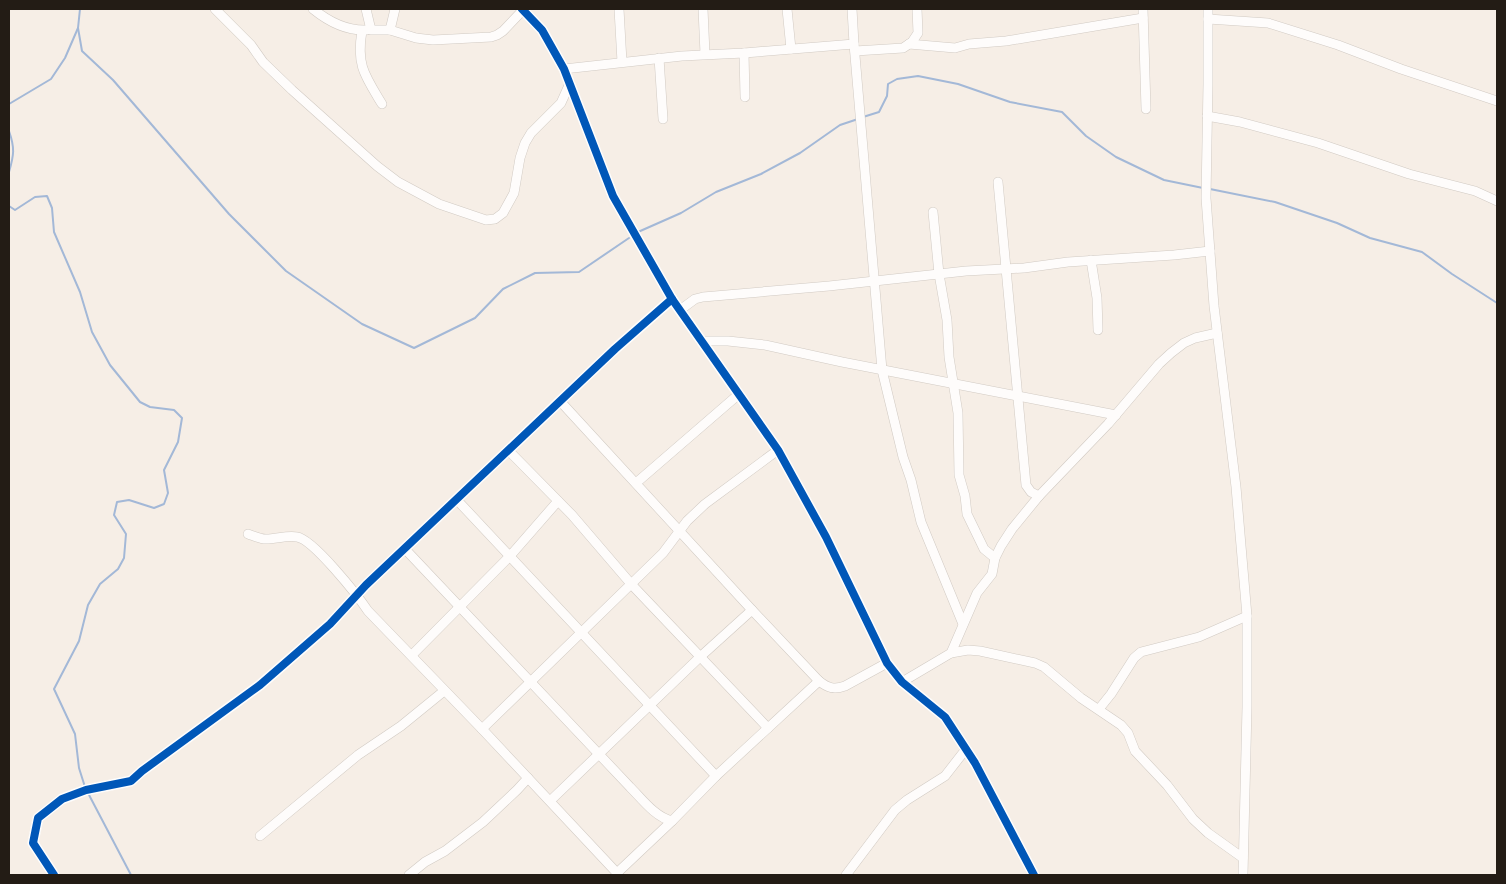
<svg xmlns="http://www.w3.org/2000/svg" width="1506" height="884" font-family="'Crimson Pro',serif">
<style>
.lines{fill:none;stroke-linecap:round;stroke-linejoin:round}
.stream{stroke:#a3b8d7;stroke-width:2}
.minor-casing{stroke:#d1cac3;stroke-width:10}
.minor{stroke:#fefcfb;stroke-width:9}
.cycleway-casing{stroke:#fefefe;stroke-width:11}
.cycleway{stroke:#0057b8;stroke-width:8}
</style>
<rect width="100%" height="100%" fill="#f6eee6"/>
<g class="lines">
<g class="stream">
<polyline points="78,28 82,51 113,80 229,214 286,271 362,324 414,348 475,318 503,289 535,273 579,272 629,238"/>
<polyline points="9,104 51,79 65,58 78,28 80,9"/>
<polyline points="863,117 879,112 887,96 888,84 897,79 918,76 958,84 1010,102 1062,112 1086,136 1116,157 1164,180 1203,188"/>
<path d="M9,131C15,148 14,155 9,172"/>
<polyline points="1210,189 1275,202 1337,223 1370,238 1422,252 1452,274 1497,303"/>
<polyline points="9,206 15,210 35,197 47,196 52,208 54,232 80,292 92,332 110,365 140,402 150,407 174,410 182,418 178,442 164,470 168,493 164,504 154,508 129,500 117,502 114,515 126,534 124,558 118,569 100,584 88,605 79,641 54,689 75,734 79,768 85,787"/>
<polyline points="638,232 681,213 716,192 761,174 800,153 840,125 858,119"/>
<polyline points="88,793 131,875"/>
</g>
<defs>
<g id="minor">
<polyline points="215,9 251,45 263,62 292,90 377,166 398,182 439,204 486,220 495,219 503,213 514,193 520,158 525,143 531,133 561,103 570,83"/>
<path d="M313,9C329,22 347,31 367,30"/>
<polyline points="366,9 371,30 390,30 416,38 433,40 491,37 497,35 503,31 523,10"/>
<polyline points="522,9 542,30 564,69 613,196 672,299 778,450 826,537 887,663 902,682 945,717 975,763 1034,875"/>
<polyline points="619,9 622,62"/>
<polyline points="703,9 705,54"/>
<polyline points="787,9 791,49"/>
<polyline points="1143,9 1146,109"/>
<polyline points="1208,9 1208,84 1206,198 1214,306 1236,487 1247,616 1247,707 1243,875"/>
<polyline points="1208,19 1268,23 1338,45 1401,69 1497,101"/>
<polyline points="390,30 395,9"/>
<path d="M362,31C356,65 365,76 382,104"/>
<polyline points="854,44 882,370 903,457 911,480 921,522 963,624"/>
<polyline points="909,44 955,48 969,44 1006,41 1143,18"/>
<polyline points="855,51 903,48 912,42 918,33 917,9"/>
<polyline points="744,53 745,97"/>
<polyline points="659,58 663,119"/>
<polyline points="564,69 682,56 744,53 854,44 852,9"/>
<polyline points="1207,116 1240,122 1318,143 1409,174 1475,191 1497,201"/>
<polyline points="998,182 1026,485 1031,492 1039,496"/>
<polyline points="933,212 939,274 947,320 949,357 958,413 959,475 965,496 967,514 984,549 995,558"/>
<polyline points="1091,260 1097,298 1098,330"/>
<polyline points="680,310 695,299 703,297 829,286 966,271 1024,268 1068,262 1174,255 1210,251"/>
<polyline points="701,341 728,341 765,345 842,362 1116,415"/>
<polyline points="560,401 752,610 819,681"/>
<polyline points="509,451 572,515 632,585 768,728"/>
<polyline points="636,483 739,394"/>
<polyline points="457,500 716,776"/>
<path d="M248,534C254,536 260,539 266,539C276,539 288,535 297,537C313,539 358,596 368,611L482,729L617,873L672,821L716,776L819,681C828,688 834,690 845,686L887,663"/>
<path d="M405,549L630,787C642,799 655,817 672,821"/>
<polyline points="951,653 968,650 980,651 1035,663 1044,667 1081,698 1121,725 1128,733 1135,751 1167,785 1193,819 1208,833 1243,858"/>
<polyline points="412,655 510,556 558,501"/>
<polyline points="902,682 951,653 977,593 992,574 995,558 1001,546 1012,529 1039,496 1108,424 1159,364 1171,353 1184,343 1195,338 1217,333"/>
<polyline points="1099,709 1111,694 1134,658 1141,652 1199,637 1247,616"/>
<polyline points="482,729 663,553 687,521 705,504 778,450"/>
<polyline points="550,801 700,657 752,610"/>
<polyline points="260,836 358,755 401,726 444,691"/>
<polyline points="54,875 33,843 38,818 62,799 86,790 131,781 142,771 260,685 330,624 366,585 615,349 672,299"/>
<polyline points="409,875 425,862 445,851 483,822 517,790 528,778"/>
<polyline points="846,875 895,810 907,800 945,776 966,749"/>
</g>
</defs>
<use href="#minor" class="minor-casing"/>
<use href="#minor" class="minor"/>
<defs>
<g id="cycleway">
<polyline points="522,9 542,30 564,69 613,196 672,299 778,450 826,537 887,663 902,682 945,717 975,763 1034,875"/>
<polyline points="54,875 33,843 38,818 62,799 86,790 131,781 142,771 260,685 330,624 366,585 615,349 672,299"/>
</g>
</defs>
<use href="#cycleway" class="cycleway-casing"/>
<use href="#cycleway" class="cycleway"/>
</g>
<rect width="1506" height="884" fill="none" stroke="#231c15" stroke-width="20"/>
</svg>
